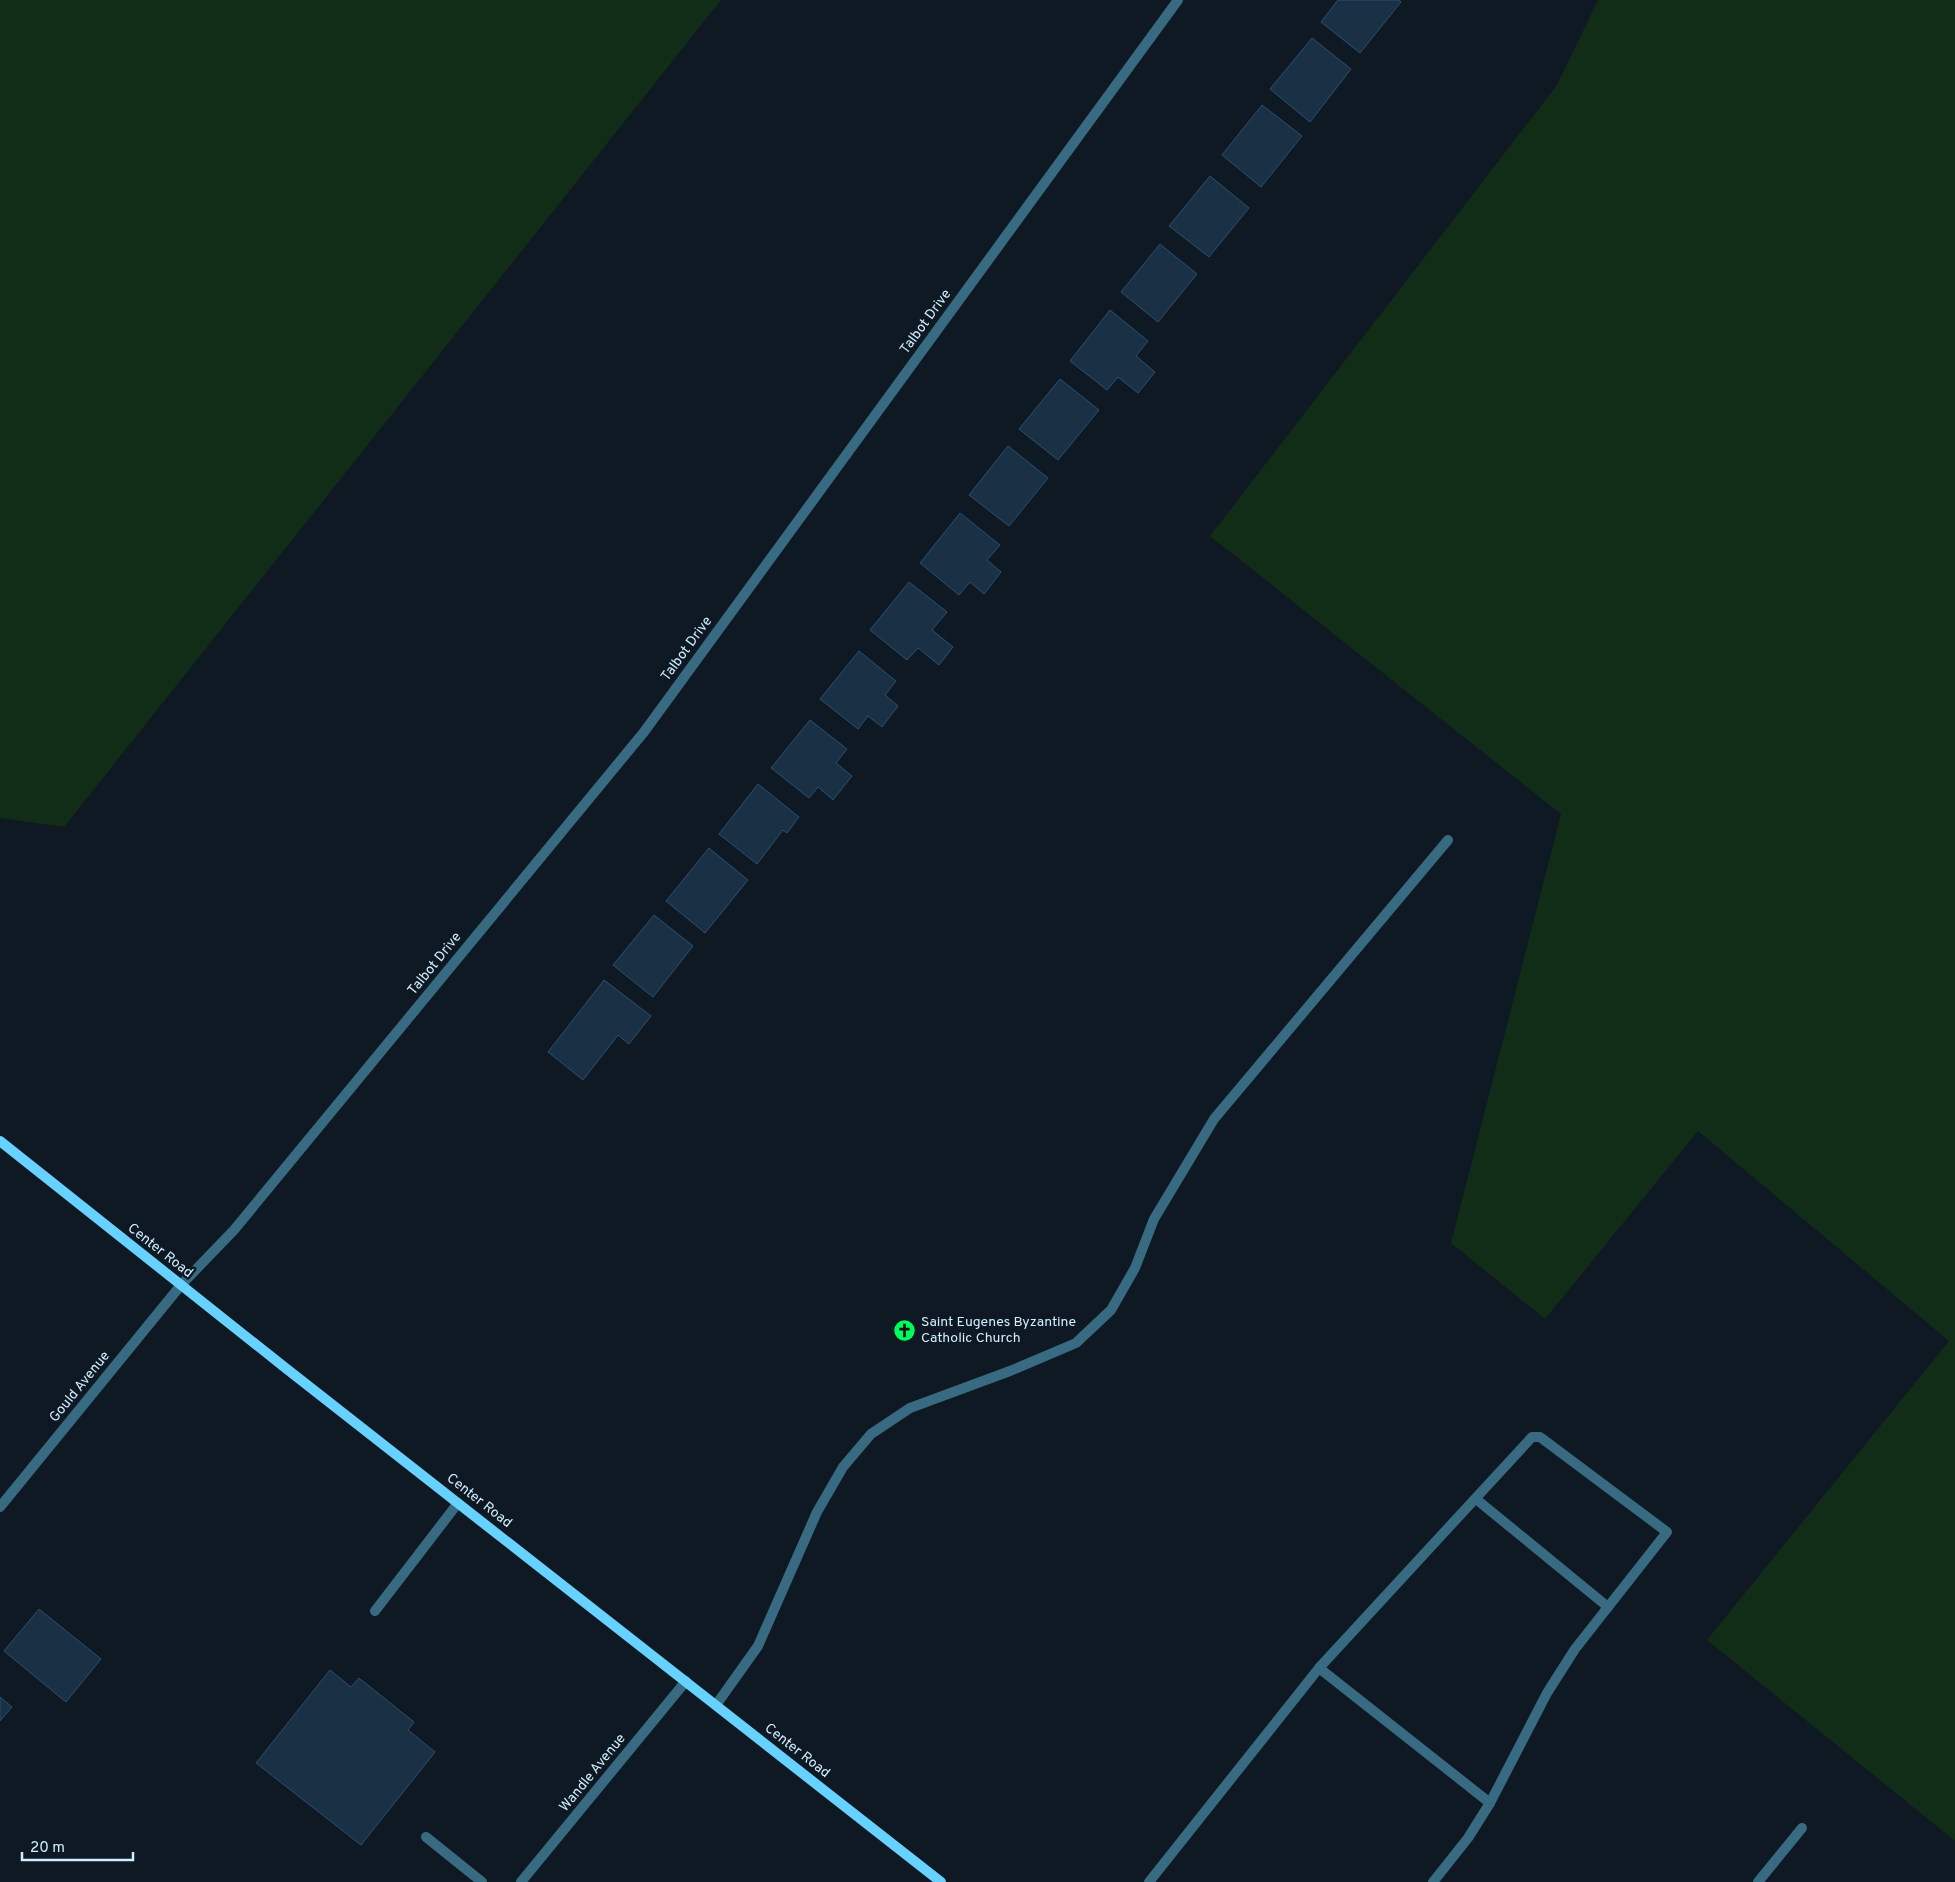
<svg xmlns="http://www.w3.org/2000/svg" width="1955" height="1882" font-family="Overpass,sans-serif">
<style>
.green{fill:#112d17}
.building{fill:#1a3044;stroke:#2b5070}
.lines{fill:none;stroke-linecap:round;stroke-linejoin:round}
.lane{stroke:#386b82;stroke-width:10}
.street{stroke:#386b82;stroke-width:10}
.secondary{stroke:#67d2ff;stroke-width:10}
.labels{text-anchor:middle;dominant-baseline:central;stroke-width:5;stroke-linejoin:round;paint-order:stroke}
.street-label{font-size:14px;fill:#d0edff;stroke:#0e1923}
.poi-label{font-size:14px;fill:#d0edff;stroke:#0e1923;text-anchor:start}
</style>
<rect width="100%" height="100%" fill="#0e1923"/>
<g class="green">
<polygon points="0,0 721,0 64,827 0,818"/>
<polygon points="1598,0 1955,0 1955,1841 1707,1640 1949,1341 1698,1131 1545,1319 1451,1243 1561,814 1210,536 1557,85"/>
</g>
<g class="building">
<polygon points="1338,0 1399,0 1401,2 1360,53 1321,22"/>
<polygon points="1312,38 1351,69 1310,122 1270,89"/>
<polygon points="1262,105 1302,136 1261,187 1222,155"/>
<polygon points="1210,176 1249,208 1209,257 1169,226"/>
<polygon points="1160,244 1197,274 1158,322 1121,292"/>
<polygon points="1110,310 1148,341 1136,356 1155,372 1138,393 1118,377 1107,390 1070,361"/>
<polygon points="1060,379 1099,410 1058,460 1019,429"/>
<polygon points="1008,446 1048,478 1009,526 969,495"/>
<polygon points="960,513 1000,545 987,560 1001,572 984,594 970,582 959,595 920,563"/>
<polygon points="909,582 947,612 932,630 953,647 939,665 918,648 907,660 870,630"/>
<polygon points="859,651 896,681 885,695 898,706 882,727 868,716 858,729 820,699"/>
<polygon points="810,720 847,749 836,763 852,776 833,800 818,787 809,798 771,768"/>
<polygon points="758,784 799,817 787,833 783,830 757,864 719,834"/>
<polygon points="709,848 748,880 705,933 666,901"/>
<polygon points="654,915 693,946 653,997 613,965"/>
<polygon points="604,980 651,1016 629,1044 618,1035 583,1080 548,1052"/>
<polygon points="39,1609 101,1659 66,1702 4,1651"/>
<polygon points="330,1670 351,1687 359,1678 414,1722 408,1730 435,1752 361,1845 256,1763"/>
<polygon points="0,1697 12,1707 0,1721"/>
</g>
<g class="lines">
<g class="lane">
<polyline points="1476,1499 1608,1607"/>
<polyline points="375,1611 458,1503"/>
<polyline points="1319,1668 1532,1437 1540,1437 1667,1532 1575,1649 1547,1693 1490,1803"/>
<polyline points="716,1705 758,1646 817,1512 843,1467 871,1434 910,1408 1010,1371 1076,1343 1111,1310 1135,1268 1154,1219 1214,1119 1448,840"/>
<polyline points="426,1837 482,1882"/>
<polyline points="1149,1882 1319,1668 1490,1803 1468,1838 1433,1882"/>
<polyline points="1758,1882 1802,1828"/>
</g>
<g class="street">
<polyline points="0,1507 181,1285 234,1230 644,732 1178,0"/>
<polyline points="521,1882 686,1681"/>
</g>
<polyline class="secondary" points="0,1141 283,1366 941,1882"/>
</g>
<defs>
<symbol id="church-disc" viewBox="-11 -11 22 22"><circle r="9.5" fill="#00fb5d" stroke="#0e1923"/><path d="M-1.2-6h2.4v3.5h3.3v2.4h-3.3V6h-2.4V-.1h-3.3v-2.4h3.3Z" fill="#111"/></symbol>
</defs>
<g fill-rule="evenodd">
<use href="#church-disc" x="892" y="1318" width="25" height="25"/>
</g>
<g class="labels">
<g class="street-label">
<text transform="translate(926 322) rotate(-54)">Talbot Drive</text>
<text transform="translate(687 649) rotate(-54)">Talbot Drive</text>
<text transform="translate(435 964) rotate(-51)">Talbot Drive</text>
<text transform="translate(160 1251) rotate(38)">Center Road</text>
<text transform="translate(80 1387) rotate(-51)">Gould Avenue</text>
<text transform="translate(479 1501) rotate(38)">Center Road</text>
<text transform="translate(797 1751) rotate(38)">Center Road</text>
<text transform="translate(593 1773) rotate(-51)">Wandle Avenue</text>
</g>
<g class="poi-label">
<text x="921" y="1322">Saint Eugenes Byzantine<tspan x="921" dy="16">Catholic Church</tspan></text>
</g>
</g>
<path d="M22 1852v8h111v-8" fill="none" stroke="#d0edff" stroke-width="2.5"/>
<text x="30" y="1852" font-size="15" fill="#d0edff" stroke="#0e1923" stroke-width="4" paint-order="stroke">20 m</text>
</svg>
